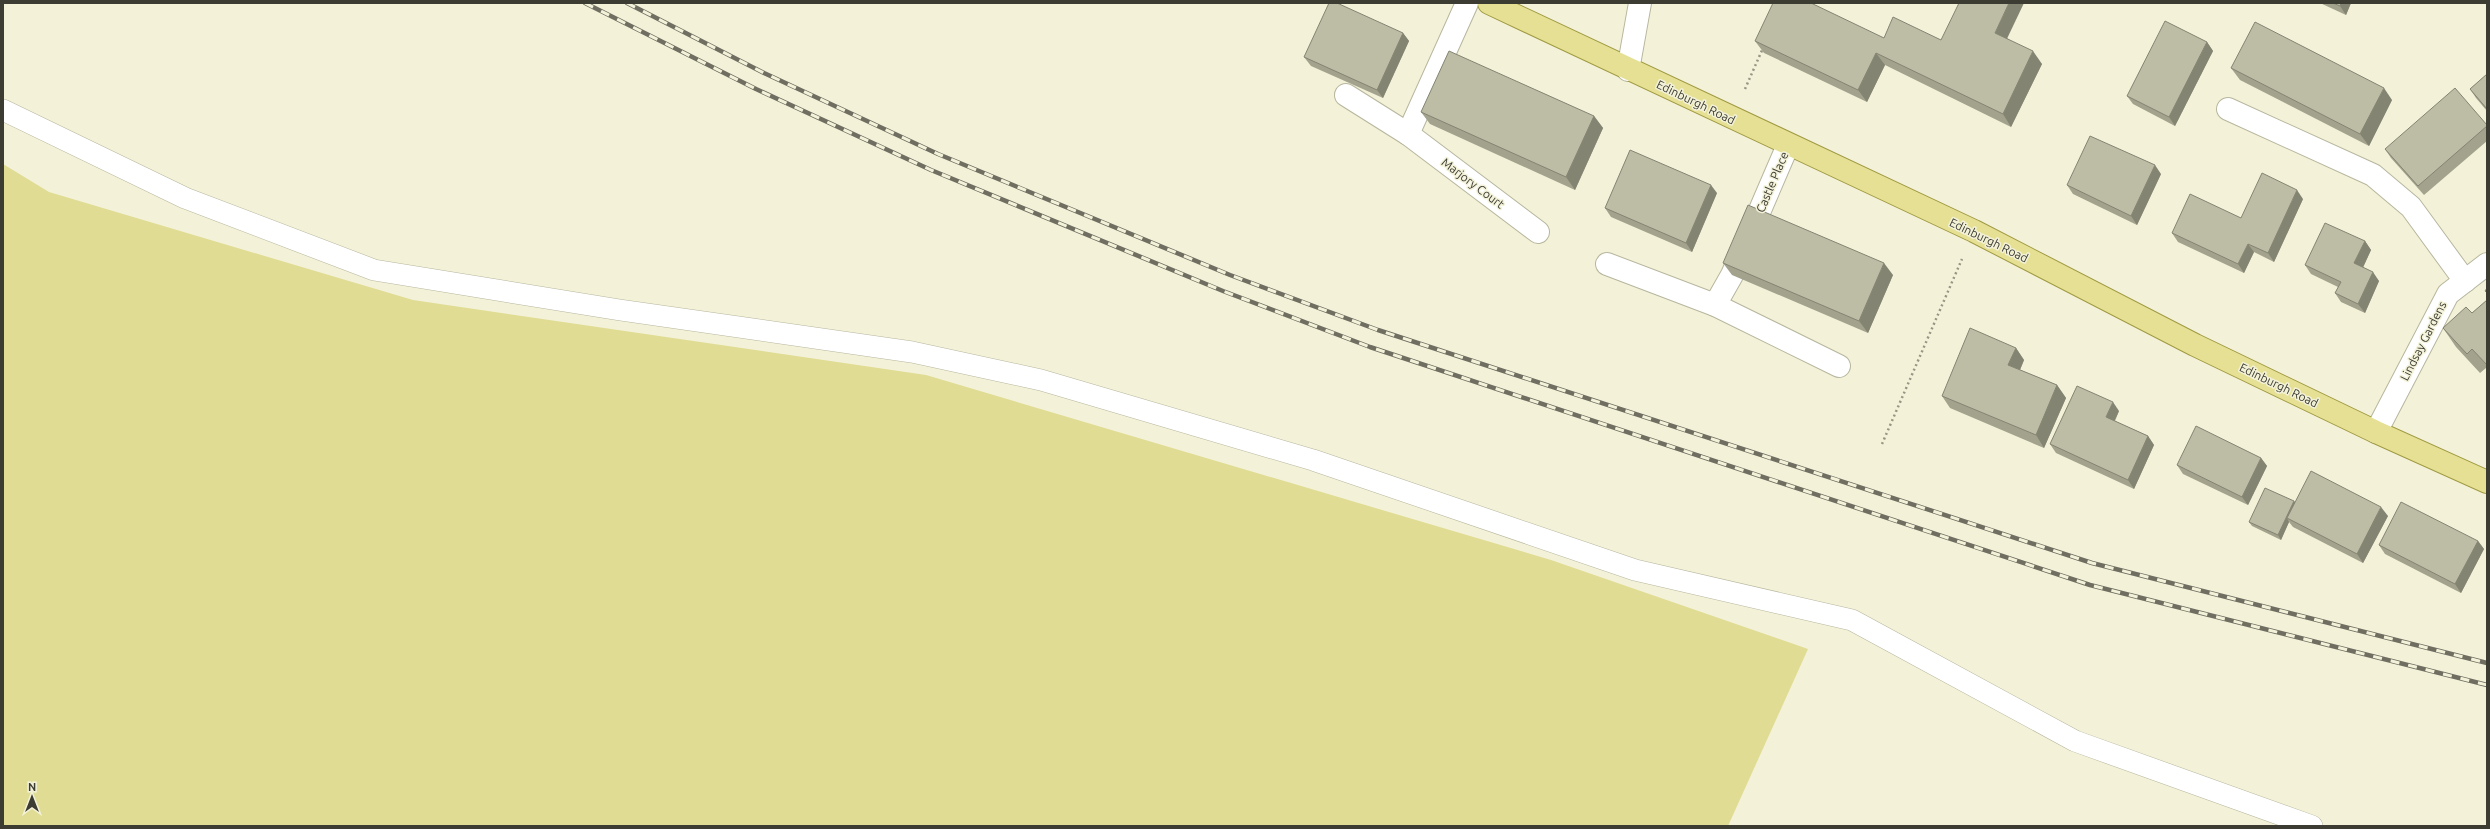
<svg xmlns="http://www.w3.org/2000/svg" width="2490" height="829" font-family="Ubuntu,sans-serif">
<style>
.green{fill:#e0dc93}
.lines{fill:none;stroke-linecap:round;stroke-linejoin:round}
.service-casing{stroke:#b7b69e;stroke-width:22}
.minor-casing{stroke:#b7b69e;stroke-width:24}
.primary-casing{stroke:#a09a43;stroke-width:24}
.path{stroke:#979685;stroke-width:2.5;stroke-dasharray:2 3;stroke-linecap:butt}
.service{stroke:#fff;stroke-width:21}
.minor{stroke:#fff;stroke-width:22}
.primary{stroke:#e6e094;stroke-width:22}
.rail-casing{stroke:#6f6e61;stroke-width:4.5}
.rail{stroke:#f3f2d9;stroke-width:3;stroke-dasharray:9;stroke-linecap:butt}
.wall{fill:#a3a28d}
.shaded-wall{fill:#848473}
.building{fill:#bdbca4;stroke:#848473}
.labels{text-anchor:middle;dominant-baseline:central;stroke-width:3;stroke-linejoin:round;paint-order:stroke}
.street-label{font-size:12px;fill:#3d3c33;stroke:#f3f2d9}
</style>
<rect width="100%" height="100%" fill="#f3f2d9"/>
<polygon class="green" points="3,164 49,192 413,300 926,375 1551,560 1808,649 1728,826 3,826"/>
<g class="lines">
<defs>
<polyline id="service" points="3,110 185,198 374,270 620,310 912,352 1041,380 1313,460 1635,570 1852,620 2075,741 2312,826"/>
<g id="minor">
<polyline points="1628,70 1640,3"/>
<polyline points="1346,95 1408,134 1538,232"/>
<polyline points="2228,109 2373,175 2411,207 2465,281"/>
<polyline points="1408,134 1467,3"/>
<polyline points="1607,264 1715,305 1839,366"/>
<polyline points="1715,305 1732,275 1788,145"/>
<polyline points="2376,432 2448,294 2487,264"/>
</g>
<polyline id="primary" points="1489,3 1974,231 2195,345 2376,432 2487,482"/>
</defs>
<use href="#service" class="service-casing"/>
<use href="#minor" class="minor-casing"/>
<use href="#primary" class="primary-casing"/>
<g class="path">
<polyline points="1745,89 1763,48"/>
<polyline points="1882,444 1962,259"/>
</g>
<use href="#service" class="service"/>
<use href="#minor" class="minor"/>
<use href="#primary" class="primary"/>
<defs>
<g id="rail">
<polyline points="585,3 756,89 931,170 1223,291 1370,347 2090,585 2487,685"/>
<polyline points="627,3 764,73 938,154 1230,275 1378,330 2092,563 2487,663"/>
</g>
</defs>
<use href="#rail" class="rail-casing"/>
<use href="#rail" class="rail"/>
</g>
<g class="wall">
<polygon points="2320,3 2351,3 2346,15"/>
<polygon points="1403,33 1409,41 1383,98 1311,66 1304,57"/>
<polygon points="1884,38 1941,40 2007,38 2042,64 2011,127 1885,65 1867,102 1764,53 1755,41"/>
<polygon points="2207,42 2213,51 2175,126 2133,104 2127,96"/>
<polygon points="2231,68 2392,100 2369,146 2240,80"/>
<polygon points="2487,74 2487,111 2476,98 2470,89"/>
<polygon points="1421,112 1594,116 1603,128 1575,190 1430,124"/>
<polygon points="2487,125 2487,141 2424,195 2391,158 2385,149"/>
<polygon points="2161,174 2137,225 2073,194 2067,185"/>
<polygon points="1717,193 1692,252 1611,217 1605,208"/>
<polygon points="2303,199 2274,262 2254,252 2244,273 2178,242 2172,233 2241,218"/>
<polygon points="2365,241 2371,250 2363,267 2379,281 2365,313 2341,302 2335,293 2338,287 2311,274 2305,265"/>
<polygon points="1723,263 1893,275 1868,333 1732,275"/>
<polygon points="2487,300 2487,369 2486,368 2480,373 2456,347 2443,328 2472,313"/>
<polygon points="2016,348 2024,360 2020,370 2057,385 2066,398 2044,448 1950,408 1942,396"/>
<polygon points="2119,411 2115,421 2148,436 2154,445 2134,489 2056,453 2050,444"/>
<polygon points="2261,458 2267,466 2248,505 2183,474 2177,465"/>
<polygon points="2294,501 2295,502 2388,516 2363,563 2293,527 2289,522 2281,540 2252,526 2249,522"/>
<polygon points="2478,541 2484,549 2461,593 2385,554 2379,545"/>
</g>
<g class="shaded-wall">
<polygon points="2009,3 2024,3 2004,45 1995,33"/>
<polygon points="2341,3 2351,3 2346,15 2340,6"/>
<polygon points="1403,33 1409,41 1383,98 1377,90"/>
<polygon points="2207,42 2213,51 2175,126 2169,117"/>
<polygon points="2033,51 2042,64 2011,127 2003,114"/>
<polygon points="1876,53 1885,65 1867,102 1858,90"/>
<polygon points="2384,88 2392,100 2369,146 2360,134"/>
<polygon points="1594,116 1603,128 1575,190 1566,177"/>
<polygon points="2155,165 2161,174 2137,225 2131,216"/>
<polygon points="1711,185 1717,193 1692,252 1686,243"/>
<polygon points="2297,190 2303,199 2274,262 2268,253"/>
<polygon points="2365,241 2371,250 2361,272 2354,263"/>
<polygon points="2248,244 2254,252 2244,273 2238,264"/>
<polygon points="1884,263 1893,275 1868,333 1859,321"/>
<polygon points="2373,272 2379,281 2365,313 2358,304"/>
<polygon points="2016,348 2024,360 2017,377 2008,365"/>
<polygon points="2057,385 2066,398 2044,448 2036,435"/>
<polygon points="2113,402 2119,411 2112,426 2106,417"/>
<polygon points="2148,436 2154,445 2134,489 2128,480"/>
<polygon points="2261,458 2267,466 2248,505 2242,497"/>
<polygon points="2294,501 2297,505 2287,518 2289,522 2281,540 2278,535"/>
<polygon points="2381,507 2388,516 2363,563 2357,554"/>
<polygon points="2478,541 2484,549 2461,593 2455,584"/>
</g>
<g class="building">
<polygon points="1329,3 1337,3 1403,33 1377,90 1304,57"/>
<polygon points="1773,3 1811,3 1884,38 1893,17 1941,40 1959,3 2009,3 1995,33 2033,51 2003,114 1876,53 1858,90 1755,41"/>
<polygon points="2333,3 2341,3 2340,6"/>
<polygon points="2165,21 2207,42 2169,117 2127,96"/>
<polygon points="2255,22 2384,88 2360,134 2231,68"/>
<polygon points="1449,51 1594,116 1566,177 1421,112"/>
<polygon points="2487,74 2487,109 2470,89"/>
<polygon points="2455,88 2487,125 2487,126 2418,186 2385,149"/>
<polygon points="2090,136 2155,165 2131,216 2067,185"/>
<polygon points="1630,150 1711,185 1686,243 1605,208"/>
<polygon points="2262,173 2297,190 2268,253 2248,244 2238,264 2172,233 2190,194 2241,218"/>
<polygon points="1748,205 1884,263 1859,321 1723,263"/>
<polygon points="2325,223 2365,241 2354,263 2373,272 2358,304 2335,293 2341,282 2305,265"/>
<polygon points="2487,288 2487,293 2485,291"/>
<polygon points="2487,300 2487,365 2472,349 2467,354 2443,328 2466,307 2472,313"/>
<polygon points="1970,328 2016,348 2008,365 2057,385 2036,435 1942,396"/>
<polygon points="2077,386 2113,402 2106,417 2148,436 2128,480 2050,444"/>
<polygon points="2196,426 2261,458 2242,497 2177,465"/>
<polygon points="2311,471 2381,507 2357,554 2287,518"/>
<polygon points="2265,488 2294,501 2278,535 2249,522"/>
<polygon points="2401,502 2478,541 2455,584 2379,545"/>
</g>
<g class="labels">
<g class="street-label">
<text transform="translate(1696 102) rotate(26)">Edinburgh Road</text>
<text transform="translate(1772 182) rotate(-67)">Castle Place</text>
<text transform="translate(1473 183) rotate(37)">Marjory Court</text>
<text transform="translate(1989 240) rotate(26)">Edinburgh Road</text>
<text transform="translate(2423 341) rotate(-63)">Lindsay Gardens</text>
<text transform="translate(2279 385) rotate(26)">Edinburgh Road</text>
</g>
</g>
<rect width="2490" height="829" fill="none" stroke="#3d3c33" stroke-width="8"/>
<g transform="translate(32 797)" stroke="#f3f2d9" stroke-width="3" paint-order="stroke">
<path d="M0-3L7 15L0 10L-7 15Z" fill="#3d3c33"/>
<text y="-6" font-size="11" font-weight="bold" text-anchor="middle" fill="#3d3c33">N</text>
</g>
</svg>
